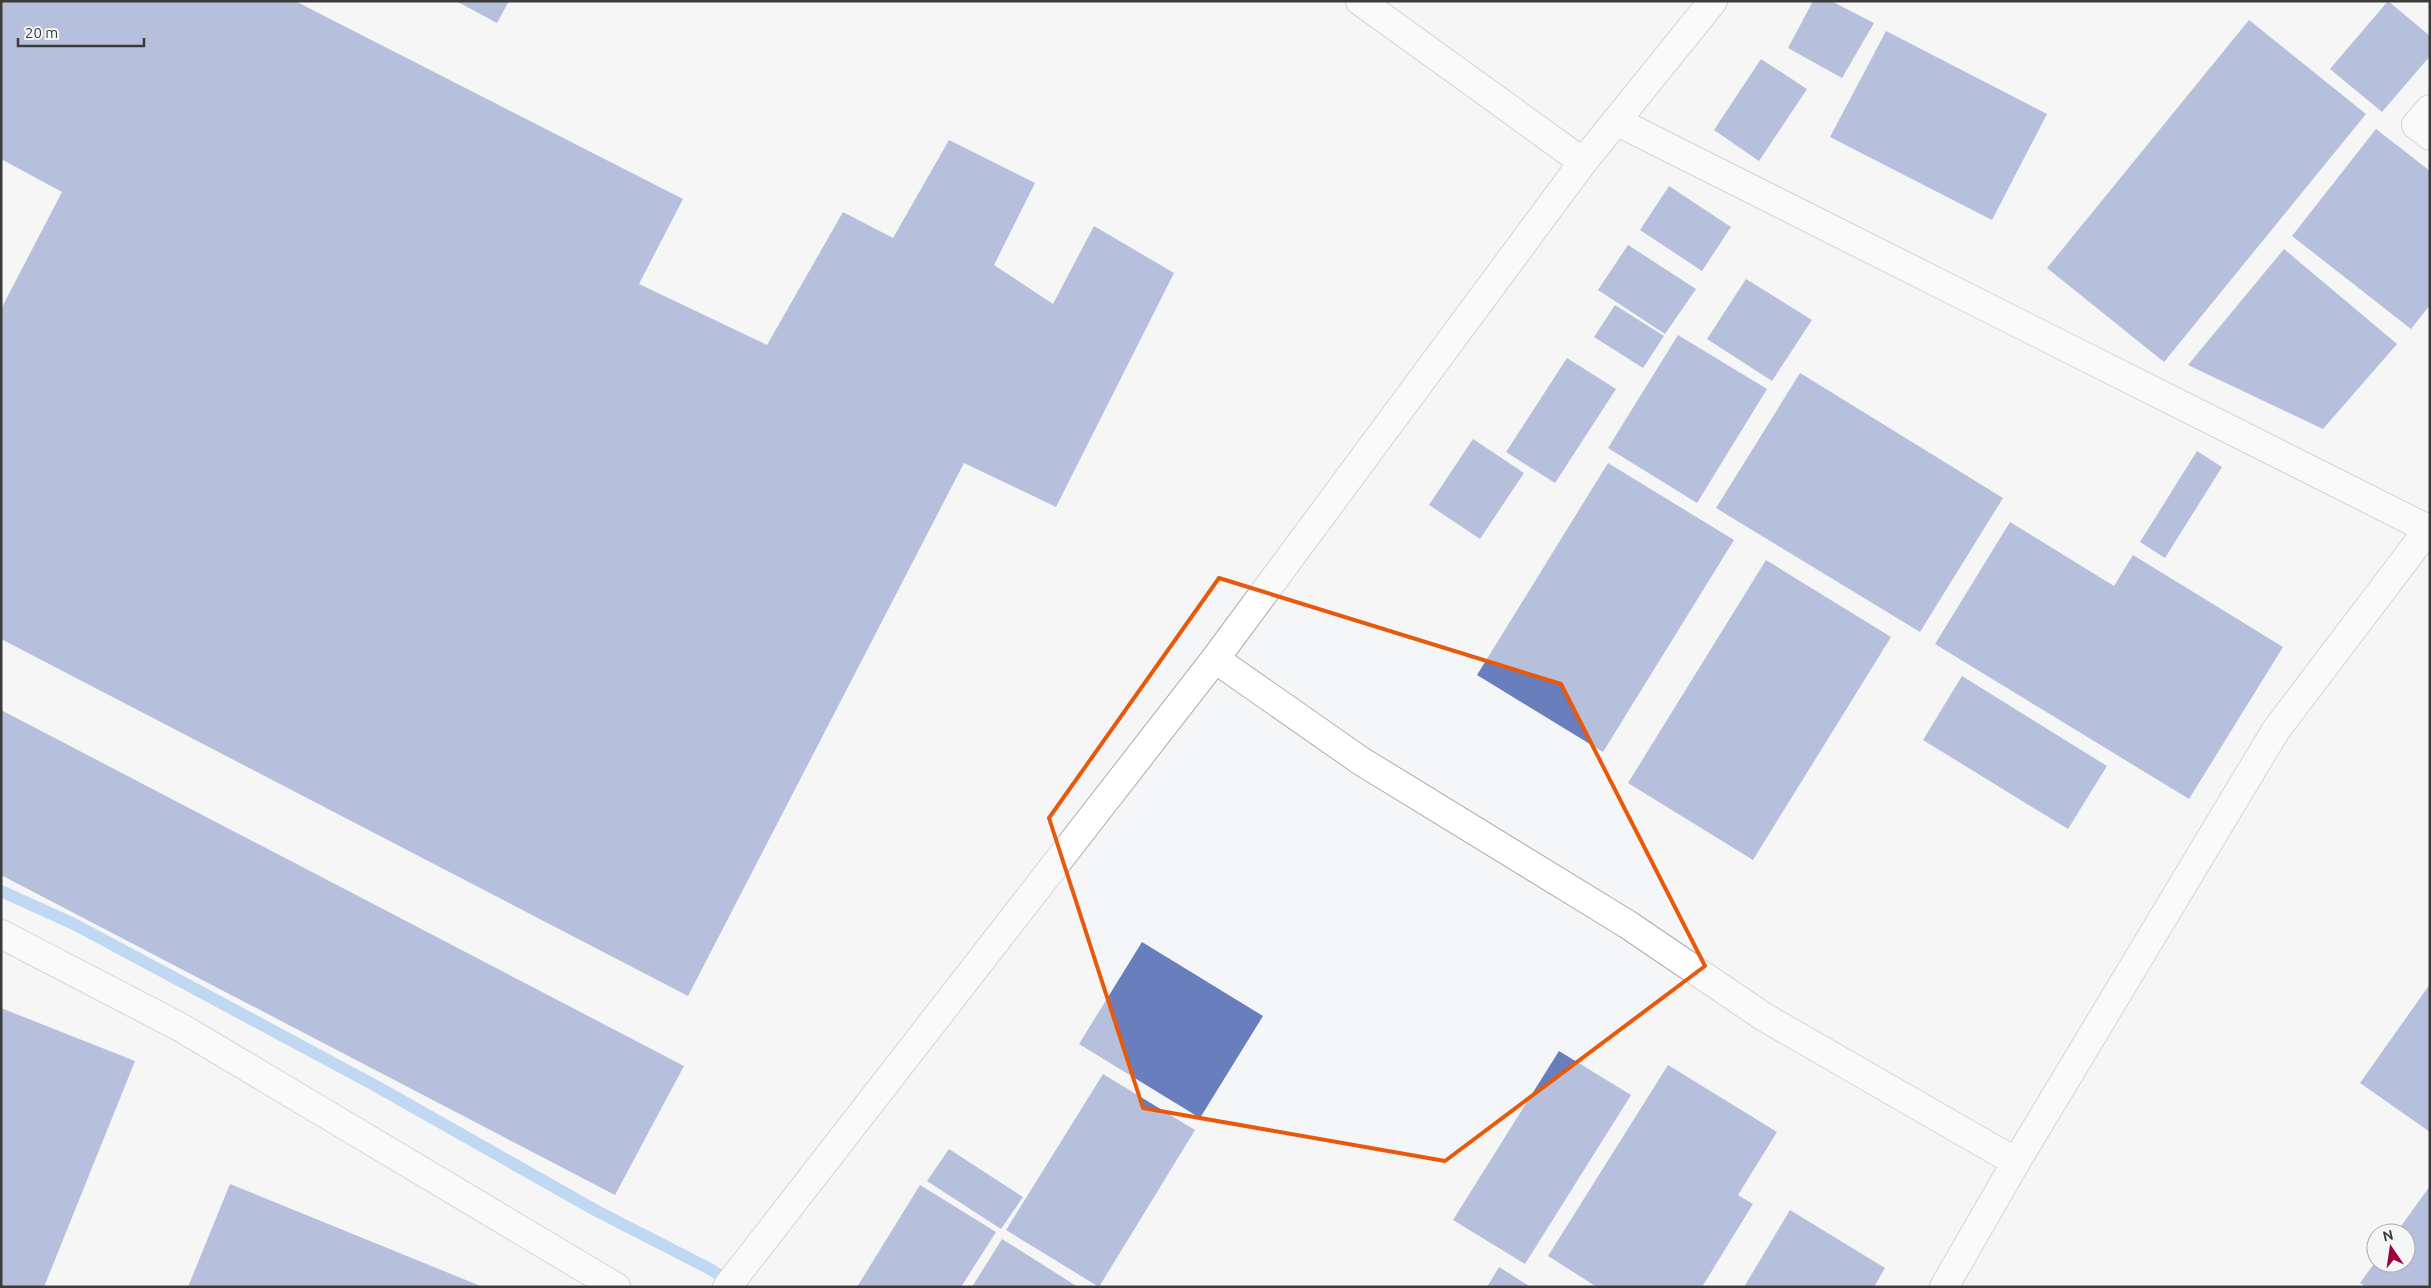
<svg xmlns="http://www.w3.org/2000/svg" width="2431" height="1288" font-family="Ubuntu,sans-serif">
<style>
.lines{fill:none;stroke-linecap:round;stroke-linejoin:round}
.stream{stroke:#81b4ed;stroke-width:12}
.building{fill:#697ebd}
.minor-casing{stroke:#acacad;stroke-width:30}
.minor{stroke:#fff;stroke-width:28}
.marked{fill:none;stroke:#e8590c;stroke-width:4;stroke-linejoin:round}
</style>
<rect width="100%" height="100%" fill="#f5f6f7"/>
<g class="lines">
<polyline class="stream" points="1,891 74,924 376,1086 595,1210 710,1269 732,1283"/>
</g>
<g class="building">
<polygon points="1,1 295,1 683,199 639,284 767,345 843,212 893,238 949,140 1035,183 994,265 1053,304 1094,226 1174,273 1056,507 964,463 688,996 1,639 1,309 62,192 1,159"/>
<polygon points="456,1 509,1 497,23"/>
<polygon points="1813,1 1831,1 1874,23 1842,78 1788,48"/>
<polygon points="2388,1 2430,36 2430,56 2382,112 2330,69"/>
<polygon points="2249,20 2366,114 2164,362 2047,268"/>
<polygon points="1886,31 2047,114 1992,220 1830,137"/>
<polygon points="1761,59 1807,89 1759,161 1714,130"/>
<polygon points="2376,129 2430,171 2430,305 2411,329 2292,236"/>
<polygon points="1669,186 1731,227 1702,271 1640,230"/>
<polygon points="1628,245 1696,289 1665,334 1598,290"/>
<polygon points="2284,249 2397,344 2323,429 2188,365"/>
<polygon points="1746,279 1812,320 1772,381 1707,339"/>
<polygon points="1615,305 1664,336 1643,368 1594,337"/>
<polygon points="1678,335 1767,389 1697,503 1608,448"/>
<polygon points="1567,358 1616,389 1555,483 1506,452"/>
<polygon points="1800,373 2003,498 1920,632 1716,508"/>
<polygon points="1473,439 1524,473 1480,539 1429,505"/>
<polygon points="2197,451 2222,467 2165,558 2140,542"/>
<polygon points="1608,463 1734,540 1603,752 1477,675"/>
<polygon points="2010,522 2114,586 2133,555 2283,647 2189,799 1935,644"/>
<polygon points="1766,560 1891,637 1753,860 1628,783"/>
<polygon points="1962,676 2107,766 2068,829 1923,740"/>
<polygon points="1,710 684,1066 615,1195 1,875"/>
<polygon points="1142,942 1263,1016 1200,1118 1079,1044"/>
<polygon points="2430,984 2430,1132 2360,1083"/>
<polygon points="1,1008 135,1061 44,1287 1,1287"/>
<polygon points="1559,1051 1631,1095 1525,1264 1453,1220"/>
<polygon points="1668,1065 1777,1132 1738,1195 1753,1204 1702,1287 1597,1287 1548,1256"/>
<polygon points="1103,1074 1195,1130 1099,1287 1006,1230"/>
<polygon points="949,1149 1023,1197 1001,1229 927,1181"/>
<polygon points="230,1184 483,1287 188,1287"/>
<polygon points="920,1185 996,1232 961,1287 857,1287"/>
<polygon points="2430,1186 2430,1287 2366,1287 2360,1283 2376,1261 2376,1263 2406,1263 2406,1233 2396,1233"/>
<polygon points="1790,1210 1885,1268 1874,1287 1744,1287"/>
<polygon points="1002,1239 1078,1287 972,1287"/>
<polygon points="1499,1267 1531,1287 1487,1287"/>
</g>
<g class="lines">
<defs>
<g id="minor">
<polyline points="1360,1 1583,162"/>
<polyline points="2430,109 2416,125 2430,136"/>
<polyline points="1616,121 2428,529"/>
<polyline points="1215,659 1361,761 1627,924 1764,1017 2016,1162"/>
<polyline points="1,934 180,1027 616,1287"/>
<polyline points="727,1287 1215,659 1583,162 1713,1"/>
<polyline points="1944,1287 2016,1162 2276,730 2430,527"/>
</g>
</defs>
<use href="#minor" class="minor-casing"/>
<use href="#minor" class="minor"/>
</g>
<path d="M0 0H2431V1288H0ZM1219,578L1561,684L1705,966L1445,1161L1143,1108L1049,818Z" fill="#f5f6f7" fill-opacity=".55" fill-rule="evenodd"/>
<path class="marked" d="M1219,578L1561,684L1705,966L1445,1161L1143,1108L1049,818Z"/>
<rect width="2431" height="1288" fill="none" stroke="#3b3b3b" stroke-width="5"/>
<g transform="translate(2391 1248) rotate(347)"><circle r="24" fill="#f5f6f7" stroke="#ababac"/>
<path d="M0-4L9 19L0 12L-9 19Z" fill="#9f003f"/>
<text y="-8" font-size="14" font-weight="bold" text-anchor="middle" fill="#3b3b3b">N</text>
</g>
<path d="M18 38v8h126v-8" fill="none" stroke="#3b3b3b" stroke-width="2.5"/>
<text x="25" y="38" font-size="15" fill="#3b3b3b" stroke="#f5f6f7" stroke-width="4" paint-order="stroke">20 m</text>
</svg>
